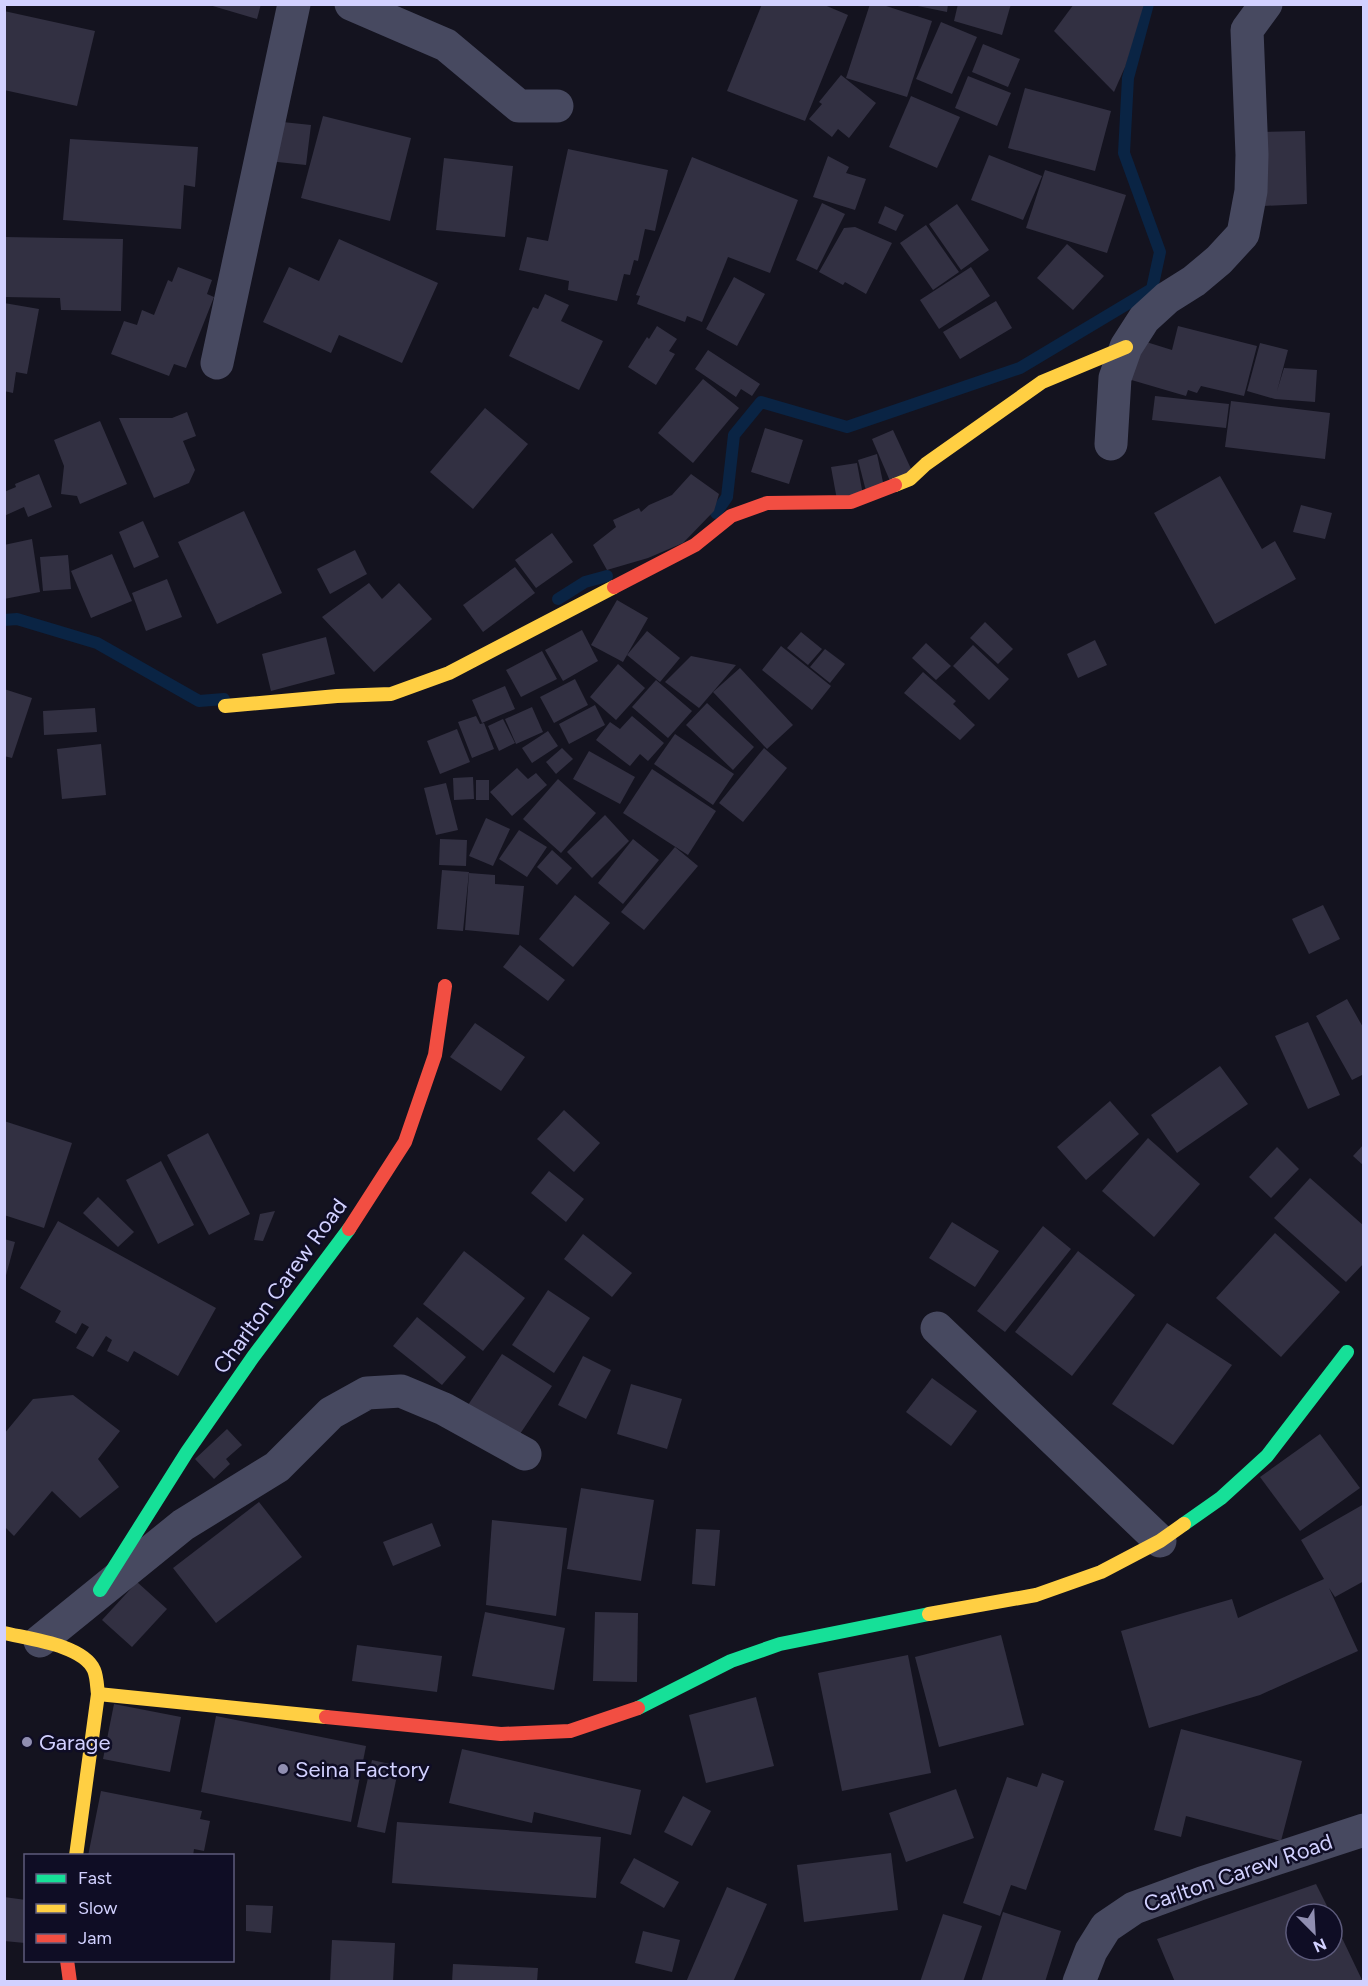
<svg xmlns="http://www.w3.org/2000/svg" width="1368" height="1986" font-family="Figtree,sans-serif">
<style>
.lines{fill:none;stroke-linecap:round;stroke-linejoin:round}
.stream{stroke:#0a2444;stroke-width:12}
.building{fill:#323042}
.street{stroke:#474960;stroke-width:33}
.fast{stroke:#16e098;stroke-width:14}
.slow{stroke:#ffcf43;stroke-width:14}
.jam{stroke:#f24e42;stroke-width:14}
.poi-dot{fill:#908eb1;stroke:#0f0d25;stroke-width:2}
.labels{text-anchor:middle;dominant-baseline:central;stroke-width:5;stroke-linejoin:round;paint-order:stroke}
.street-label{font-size:22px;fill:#d2d1ff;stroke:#0f0d25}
.poi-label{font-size:22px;fill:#d2d1ff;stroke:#0f0d25;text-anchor:start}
</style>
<rect width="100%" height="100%" fill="#14131f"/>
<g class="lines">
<g class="stream">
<polyline points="716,513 727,497 734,435 761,402 847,427 1020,368 1152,289 1160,252 1124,153 1128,78 1148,4"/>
<polyline points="558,599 585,582 607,576"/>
<polyline points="4,620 17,619 97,643 199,701 224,699"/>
</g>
</g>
<g class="building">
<polygon points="206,4 261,4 257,19"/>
<polygon points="762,4 822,4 848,15 805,121 727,91"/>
<polygon points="870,4 880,4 932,21 907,97 846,78"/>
<polygon points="908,4 948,4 947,12"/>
<polygon points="958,4 1011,4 1002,35 954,21"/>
<polygon points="1074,4 1144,4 1125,67 1114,92 1054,31"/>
<polygon points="4,11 95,31 77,106 4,90"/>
<polygon points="941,22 977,37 952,94 916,79"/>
<polygon points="983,44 1020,59 1008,87 972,72"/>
<polygon points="841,75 876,103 849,138 838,129 832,137 809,119 822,104 819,102"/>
<polygon points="968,76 1011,93 997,126 955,108"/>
<polygon points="1025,88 1111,111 1095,171 1008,148"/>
<polygon points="911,96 960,117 937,168 889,147"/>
<polygon points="323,116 411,138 390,221 301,198"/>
<polygon points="273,121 311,125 306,165 268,161"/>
<polygon points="1305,131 1307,204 1263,206 1260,132"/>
<polygon points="70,139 198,147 195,187 184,185 181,229 63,220"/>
<polygon points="568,149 668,170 655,231 645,229 638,261 634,260 630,275 624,274 617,301 568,290 569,281 519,270 527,237 548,241"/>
<polygon points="989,155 1042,176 1023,220 971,200"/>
<polygon points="828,156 849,167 846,173 866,179 855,210 813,197"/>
<polygon points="692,157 798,200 770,273 728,257 702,322 687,316 685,322 637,304 640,296 636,295"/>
<polygon points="444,158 513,166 505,237 436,230"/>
<polygon points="1045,170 1126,195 1107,253 1026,228"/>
<polygon points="822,203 845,214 817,270 796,260"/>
<polygon points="957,204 989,250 961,270 929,224"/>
<polygon points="885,206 904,215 896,231 878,223"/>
<polygon points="926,225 959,272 933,290 900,243"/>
<polygon points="855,227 892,243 866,294 845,282 843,285 819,272 844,228"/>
<polygon points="4,237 123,239 121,311 61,310 60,298 4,297"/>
<polygon points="339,239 438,283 402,363 339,335 331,353 263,322 289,267 319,281"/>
<polygon points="1067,244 1104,276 1073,310 1037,278"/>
<polygon points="178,267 212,280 207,294 214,297 186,368 174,364 169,376 111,354 124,321 137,325 142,310 154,315 168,280 172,282"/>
<polygon points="971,267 990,296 939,329 920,300"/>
<polygon points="734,277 765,294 737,346 706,329"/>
<polygon points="545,294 569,305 561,321 603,341 579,390 509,356 533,307 538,309"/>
<polygon points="996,301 1012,328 960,359 943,332"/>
<polygon points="4,303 39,309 27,374 16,372 13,393 4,391"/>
<polygon points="657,326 677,339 669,351 675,354 656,385 628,367 647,337 649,339"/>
<polygon points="1178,326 1257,346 1244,396 1201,386 1197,393 1188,390 1186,396 1128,379 1140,340 1172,350"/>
<polygon points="1260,343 1288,350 1277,391 1284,368 1317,370 1315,402 1275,399 1247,391"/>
<polygon points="708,350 760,384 752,396 741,389 736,397 695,369"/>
<polygon points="703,379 739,408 693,463 658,433"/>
<polygon points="1155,396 1229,404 1226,428 1152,420"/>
<polygon points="1231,401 1330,413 1325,459 1225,447"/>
<polygon points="485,408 528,444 473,509 430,472"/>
<polygon points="187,412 196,436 183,441 195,470 189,483 154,498 119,418 172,418"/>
<polygon points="100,421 127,484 80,504 77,496 61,494 64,466 54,440"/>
<polygon points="765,428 803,440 789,484 751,472"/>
<polygon points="893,430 912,471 890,481 872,439"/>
<polygon points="877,454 884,487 866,491 858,460"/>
<polygon points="857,463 863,495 837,500 831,467"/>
<polygon points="39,474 52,507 28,517 24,507 4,516 4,492 16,487 15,484"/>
<polygon points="691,474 719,494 714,511 683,543 648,558 607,570 593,545 616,527 613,520 639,508 641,512 649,505 672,495"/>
<polygon points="1220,476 1262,549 1275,541 1296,579 1215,624 1154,513"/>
<polygon points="1301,505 1332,513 1325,539 1293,532"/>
<polygon points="244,511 282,593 217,624 178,542"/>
<polygon points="143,521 159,557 134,568 119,532"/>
<polygon points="552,533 573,562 536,588 515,560"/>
<polygon points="32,539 40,592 4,599 4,545"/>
<polygon points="355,550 367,574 330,594 317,569"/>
<polygon points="112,554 132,601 91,618 71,571"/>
<polygon points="68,555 71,589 43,591 40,557"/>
<polygon points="515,567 535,593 483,632 463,605"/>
<polygon points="167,579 182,617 146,631 132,593"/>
<polygon points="369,583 382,599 399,583 432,619 374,672 322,617"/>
<polygon points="617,600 648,618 623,662 591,645"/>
<polygon points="985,622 1013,649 998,664 970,638"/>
<polygon points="582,630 598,661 563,681 545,650"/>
<polygon points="647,631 680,658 660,682 627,655"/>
<polygon points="801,632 822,649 808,665 787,648"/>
<polygon points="326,637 335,674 271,691 262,654"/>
<polygon points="1095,640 1107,665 1078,678 1067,654"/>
<polygon points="926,643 951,666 936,680 912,658"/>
<polygon points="973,645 1009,679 989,700 953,666"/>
<polygon points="781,646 831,686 812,710 762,670"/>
<polygon points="825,649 845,664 830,683 810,667"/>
<polygon points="542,651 557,679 521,697 506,670"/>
<polygon points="691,656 736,665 699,708 665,682"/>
<polygon points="618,664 645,688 616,720 590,697"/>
<polygon points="740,668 793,725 767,749 713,692"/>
<polygon points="923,672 956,701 953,704 975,725 960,740 904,693"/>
<polygon points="575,679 588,705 554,723 540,697"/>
<polygon points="656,680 692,711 668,738 632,707"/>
<polygon points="505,686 515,709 482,723 472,700"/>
<polygon points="4,689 32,698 12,758 4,756"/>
<polygon points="707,703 754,747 733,770 686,725"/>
<polygon points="595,705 605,725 569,744 559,724"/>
<polygon points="532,707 543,732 516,744 505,719"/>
<polygon points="95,708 97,732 44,735 43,711"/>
<polygon points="476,716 480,724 484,723 494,749 472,758 458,722"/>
<polygon points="632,716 664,743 648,761 640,754 630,766 596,740 610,722 620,729"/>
<polygon points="503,719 515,743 499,751 488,726"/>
<polygon points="457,729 470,762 440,774 427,741"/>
<polygon points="548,731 558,746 532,763 522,748"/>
<polygon points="675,734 734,774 713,805 654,764"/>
<polygon points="101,744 106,795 62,799 57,749"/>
<polygon points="562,748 573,759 556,774 546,762"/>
<polygon points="764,748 787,768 743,822 719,803"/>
<polygon points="589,751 635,777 620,804 573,779"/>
<polygon points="517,768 528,779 536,773 547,785 512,816 490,792"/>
<polygon points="652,769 716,811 688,855 623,813"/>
<polygon points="473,777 474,799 454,800 453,778"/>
<polygon points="558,779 596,813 561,853 523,819"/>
<rect x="476" y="780" width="13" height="20"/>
<polygon points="446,783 458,830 436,835 424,788"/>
<polygon points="605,815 629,841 592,878 567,852"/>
<polygon points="486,818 510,829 493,866 469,856"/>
<polygon points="519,830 547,847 527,877 499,859"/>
<polygon points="440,839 467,840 466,866 439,865"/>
<polygon points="633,839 659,860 623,904 598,883"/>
<polygon points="675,847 698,866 644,930 621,912"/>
<polygon points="552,850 572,868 557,885 537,867"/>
<polygon points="442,870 469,872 463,931 437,929"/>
<polygon points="469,873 495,875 495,884 524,886 519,935 465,930"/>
<polygon points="575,895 610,923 573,967 539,939"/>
<polygon points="1323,905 1340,939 1309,954 1292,919"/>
<polygon points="520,945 565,980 548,1001 503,967"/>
<polygon points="1347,999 1364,1029 1364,1074 1352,1080 1316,1016"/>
<polygon points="1308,1022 1340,1095 1308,1109 1275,1036"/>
<polygon points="475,1023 525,1057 501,1091 450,1057"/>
<polygon points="1220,1066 1248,1104 1177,1153 1151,1115"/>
<polygon points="1110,1101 1139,1134 1086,1180 1057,1147"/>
<polygon points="564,1110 600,1143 574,1172 537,1139"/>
<polygon points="4,1121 72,1143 44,1228 4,1215"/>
<polygon points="208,1133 250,1214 209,1235 167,1155"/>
<polygon points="1148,1138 1200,1184 1154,1237 1102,1191"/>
<polygon points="1364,1144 1364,1166 1353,1156"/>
<polygon points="1277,1147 1299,1169 1271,1198 1249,1177"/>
<polygon points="161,1161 194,1225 158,1244 126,1180"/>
<polygon points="549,1171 584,1199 566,1222 531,1193"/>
<polygon points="1310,1178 1364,1226 1364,1263 1346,1282 1274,1218"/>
<polygon points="98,1197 134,1232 118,1247 83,1213"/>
<polygon points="275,1211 263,1241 254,1240 260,1214"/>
<polygon points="58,1221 216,1308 178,1376 134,1351 128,1362 107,1351 112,1340 106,1336 93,1357 76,1348 89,1327 82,1323 76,1334 55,1322 61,1311 20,1288"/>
<polygon points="952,1222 999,1251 975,1287 929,1258"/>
<polygon points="1043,1226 1071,1249 1005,1332 977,1311"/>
<polygon points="1275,1233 1340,1292 1281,1357 1216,1298"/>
<polygon points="583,1234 632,1273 612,1297 564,1259"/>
<polygon points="4,1239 15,1242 5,1279 4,1279"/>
<polygon points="464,1251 525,1298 483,1351 423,1304"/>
<polygon points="1078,1251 1135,1295 1072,1376 1015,1332"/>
<polygon points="548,1290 590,1318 554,1373 512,1345"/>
<polygon points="417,1317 466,1357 442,1385 393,1346"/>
<polygon points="1167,1323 1232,1365 1173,1445 1112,1404"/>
<polygon points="502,1354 552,1386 518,1437 468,1405"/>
<polygon points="583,1356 611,1370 586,1419 558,1405"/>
<polygon points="932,1378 977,1411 951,1446 906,1412"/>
<polygon points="631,1384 682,1399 667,1449 617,1434"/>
<polygon points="73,1395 120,1431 98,1459 119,1487 80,1518 52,1491 14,1536 4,1526 4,1434 33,1399"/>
<polygon points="227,1429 242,1445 226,1459 230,1464 214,1479 195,1459"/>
<polygon points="1320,1434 1360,1488 1300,1531 1260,1477"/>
<polygon points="581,1488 654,1500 641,1581 567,1569"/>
<polygon points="259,1502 302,1557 216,1623 173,1568"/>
<polygon points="1364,1504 1364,1581 1335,1597 1329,1588 1358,1651 1260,1695 1149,1728 1121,1631 1232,1599 1238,1618 1324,1579 1301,1540"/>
<polygon points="492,1520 567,1528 556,1616 486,1605"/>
<polygon points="432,1523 441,1546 393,1566 383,1542"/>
<polygon points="696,1529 720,1530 715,1586 692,1584"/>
<polygon points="137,1582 167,1609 132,1647 102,1620"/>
<polygon points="485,1612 565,1628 554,1690 472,1676"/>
<polygon points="595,1612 638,1613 637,1682 593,1681"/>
<polygon points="1001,1635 1024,1725 939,1747 915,1657"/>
<polygon points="357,1645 442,1656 437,1692 352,1681"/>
<polygon points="908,1655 931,1773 842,1791 818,1673"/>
<polygon points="756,1697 774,1766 706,1783 689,1715"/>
<polygon points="114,1704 181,1717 170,1772 103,1759"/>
<polygon points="216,1716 366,1746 351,1822 201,1792"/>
<polygon points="1181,1729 1302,1761 1281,1841 1186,1816 1181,1837 1154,1830"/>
<polygon points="462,1749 641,1790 631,1835 534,1812 532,1823 449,1803"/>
<polygon points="372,1760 399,1766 385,1833 357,1827"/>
<polygon points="1042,1773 1064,1781 1026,1890 1011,1885 1000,1916 963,1903 1007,1777 1037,1787"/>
<polygon points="956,1789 974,1838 906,1862 889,1813"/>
<polygon points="101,1791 202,1811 200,1819 210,1821 204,1851 194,1849 193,1856 88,1856"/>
<polygon points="683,1796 711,1811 692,1846 664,1832"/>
<polygon points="397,1822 601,1837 596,1898 392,1883"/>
<polygon points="891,1853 898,1910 804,1922 797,1865"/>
<polygon points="634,1858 679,1882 664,1908 620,1883"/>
<polygon points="1316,1884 1331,1914 1296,1914 1296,1950 1332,1950 1332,1917 1363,1982 1175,1982 1157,1939"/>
<polygon points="727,1887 767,1904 733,1982 686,1982"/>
<polygon points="4,1897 26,1900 25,1943 4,1941"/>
<polygon points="246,1905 273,1906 271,1933 246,1931"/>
<polygon points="1003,1912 1061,1931 1045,1982 981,1982"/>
<polygon points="943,1914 982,1926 963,1982 920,1982"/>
<polygon points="643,1931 680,1940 672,1972 635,1963"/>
<polygon points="332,1940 395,1943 393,1982 330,1982"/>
<polygon points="453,1964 538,1968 537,1982 452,1982"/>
</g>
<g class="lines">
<g class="street">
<polyline points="351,4 446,45 519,106 557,106"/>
<polyline points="217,363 294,4"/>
<polyline points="1111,444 1115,378 1126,347 1144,319 1167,298 1194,281 1219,260 1243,234 1251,191 1252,155 1247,30 1266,4"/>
<polyline points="937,1328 1160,1541"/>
<polyline points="40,1641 183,1525 277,1467 331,1413 367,1393 401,1391 444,1409 525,1454"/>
<polyline points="1079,1982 1091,1951 1106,1927 1134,1908 1202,1883 1364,1830"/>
</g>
<g class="fast">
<polyline points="1184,1524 1221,1498 1267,1456 1347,1352"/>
<polyline points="100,1590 187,1452 253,1357 349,1229"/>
<polyline points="638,1708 731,1661 780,1644 929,1614"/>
</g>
<g class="slow">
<polyline points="895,485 910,479 926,464 1042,382 1126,347"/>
<polyline points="225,706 337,696 391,694 449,673 614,587"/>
<polyline points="929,1614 1036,1595 1101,1572 1160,1541 1184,1524"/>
<path d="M4,1633C29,1639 83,1645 94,1670C97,1677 97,1687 98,1694L76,1856"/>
<polyline points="98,1694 326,1717"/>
</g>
<g class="jam">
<polyline points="614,587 695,545 731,516 767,503 851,502 895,485"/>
<polyline points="349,1229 405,1142 435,1055 445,986"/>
<polyline points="326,1717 501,1734 570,1731 638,1708"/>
<polyline points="67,1960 70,1982"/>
</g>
</g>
<g class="poi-dot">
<circle cx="27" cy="1742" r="6"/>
<circle cx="283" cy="1769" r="6"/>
</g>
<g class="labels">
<g class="street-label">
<text transform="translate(280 1286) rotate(-54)">Charlton Carew Road</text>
<text transform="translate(1238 1873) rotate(-19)">Carlton Carew Road</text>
</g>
<g class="poi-label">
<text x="39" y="1742">Garage</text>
<text x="295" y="1769">Seina Factory</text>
</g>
</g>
<rect width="1368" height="1986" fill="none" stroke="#d2d1ff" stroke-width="12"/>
<rect x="24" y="1854" width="210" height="108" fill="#0f0d25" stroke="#5d5b7c" stroke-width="1.5"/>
<rect x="36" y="1874" width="30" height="9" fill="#16e098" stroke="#5d5b7c" stroke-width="1.5"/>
<text x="78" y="1884" font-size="18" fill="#d2d1ff">Fast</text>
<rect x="36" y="1904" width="30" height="9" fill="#ffcf43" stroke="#5d5b7c" stroke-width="1.5"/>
<text x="78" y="1914" font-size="18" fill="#d2d1ff">Slow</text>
<rect x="36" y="1934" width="30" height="9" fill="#f24e42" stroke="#5d5b7c" stroke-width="1.5"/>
<text x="78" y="1944" font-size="18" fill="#d2d1ff">Jam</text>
<g transform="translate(1314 1932) rotate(156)"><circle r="28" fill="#0f0d25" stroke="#5d5b7c" stroke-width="1.5"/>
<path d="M0-4.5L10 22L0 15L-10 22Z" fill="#908eb1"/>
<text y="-9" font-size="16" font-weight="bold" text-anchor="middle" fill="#d2d1ff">N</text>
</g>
</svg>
